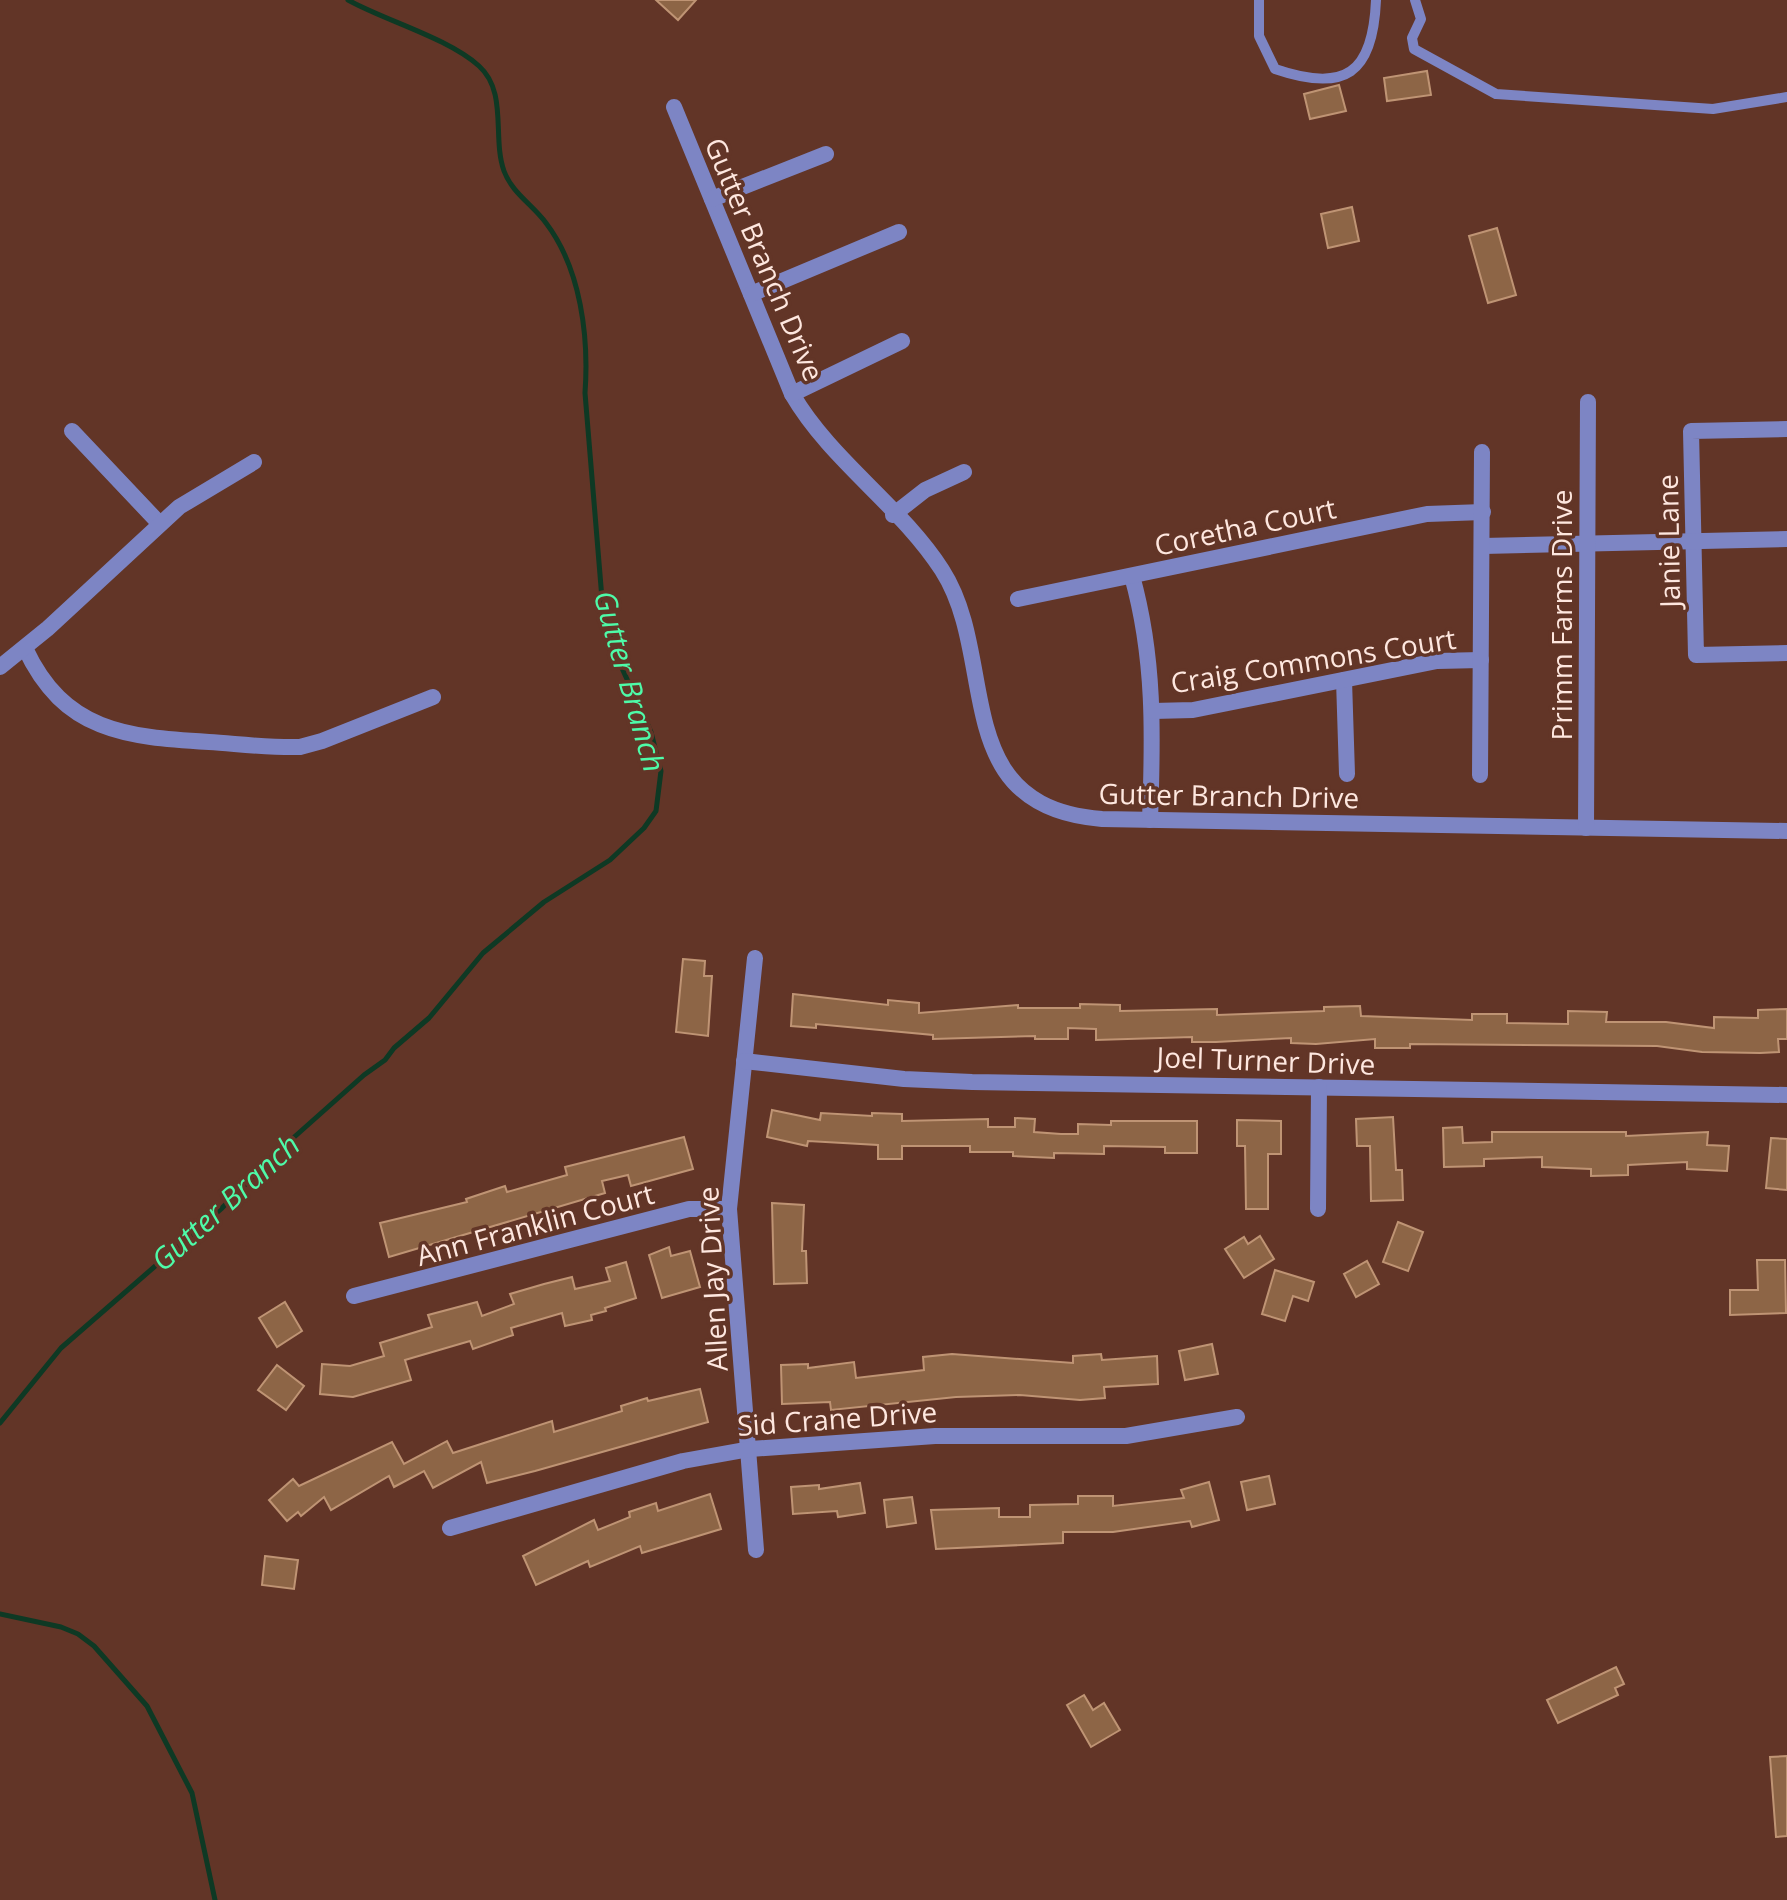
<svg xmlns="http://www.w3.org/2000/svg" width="1787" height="1900" font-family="'Open Sans',sans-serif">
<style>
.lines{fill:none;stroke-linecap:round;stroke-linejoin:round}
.stream{stroke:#0e3924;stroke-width:5}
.building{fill:#8d6546;stroke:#bf9474;stroke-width:2}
.service{stroke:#7d85c4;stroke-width:10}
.minor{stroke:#7d85c4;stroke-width:16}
.labels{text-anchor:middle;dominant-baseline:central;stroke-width:7;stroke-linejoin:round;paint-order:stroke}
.street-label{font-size:28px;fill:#fee7df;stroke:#623527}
.water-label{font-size:30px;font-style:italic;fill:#4efaa8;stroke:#623527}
</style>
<rect width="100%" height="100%" fill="#623527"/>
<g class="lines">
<g class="stream">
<path d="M0,1423L61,1348L222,1208L274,1155L364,1075L385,1060L394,1048L429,1018L483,953L544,902L610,860L644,828L656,811L661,771L651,732L616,655L603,611L585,393C589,337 581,269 546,223C533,205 512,193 504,171C492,138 508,92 479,66C448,38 386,21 348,0"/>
<polyline points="0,1614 61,1627 78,1634 94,1646 147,1706 192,1793 215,1900"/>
</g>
</g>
<g class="building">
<polygon points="656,0 696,0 678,20"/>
<polygon points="1427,71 1431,95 1387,101 1384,78"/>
<polygon points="1339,85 1346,111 1310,119 1304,94"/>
<polygon points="1352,207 1359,241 1328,248 1321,214"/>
<polygon points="1497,228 1516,295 1488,303 1469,236"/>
<polygon points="683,959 705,961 704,976 712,976 708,1036 676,1032"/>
<polygon points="793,994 888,1005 888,1000 919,1003 919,1013 1018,1005 1018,1008 1080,1008 1080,1004 1120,1005 1120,1011 1217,1009 1217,1015 1324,1011 1324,1007 1360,1006 1361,1016 1472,1020 1472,1014 1507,1014 1507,1023 1568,1024 1568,1011 1607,1012 1606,1022 1666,1022 1714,1028 1714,1017 1758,1018 1758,1010 1787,1009 1787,1039 1778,1039 1779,1052 1760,1053 1702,1052 1657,1046 1410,1044 1410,1048 1375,1048 1375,1039 1316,1044 1291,1043 1291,1038 1216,1042 1192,1042 1192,1037 1096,1040 1096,1029 1068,1028 1068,1039 1035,1039 1035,1036 933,1039 933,1035 816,1024 816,1028 791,1026"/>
<polygon points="772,1110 820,1120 821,1113 872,1116 872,1113 902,1114 902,1121 988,1119 988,1127 1015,1127 1015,1118 1035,1119 1034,1132 1061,1134 1078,1134 1078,1124 1111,1125 1111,1121 1197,1121 1197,1153 1165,1153 1165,1147 1104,1146 1104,1154 1054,1153 1054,1158 1013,1156 1013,1152 970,1152 970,1146 902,1146 902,1159 878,1159 878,1145 808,1141 807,1146 767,1137"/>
<polygon points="1393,1117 1396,1170 1402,1170 1403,1200 1371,1201 1370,1146 1357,1146 1356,1119"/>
<polygon points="1237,1120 1281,1121 1281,1154 1268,1154 1268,1209 1246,1209 1245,1146 1237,1146"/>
<polygon points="1462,1127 1463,1143 1492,1142 1492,1132 1626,1132 1626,1136 1708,1132 1707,1145 1729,1146 1727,1171 1687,1169 1687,1162 1628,1165 1628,1175 1591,1176 1591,1169 1542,1167 1542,1157 1484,1159 1484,1166 1444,1167 1443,1128"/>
<polygon points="684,1137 693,1169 631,1186 628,1175 602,1181 605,1193 389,1257 380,1223 467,1202 466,1199 505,1186 507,1192 567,1175 565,1167"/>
<polygon points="1771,1138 1787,1139 1787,1190 1766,1188"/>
<polygon points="772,1203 804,1205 802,1251 806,1251 807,1283 774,1284"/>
<polygon points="1398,1222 1423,1232 1408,1271 1383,1262"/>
<polygon points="1260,1236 1274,1259 1244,1278 1225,1249 1244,1237 1248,1244"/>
<polygon points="669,1247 671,1256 690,1251 700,1287 662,1298 649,1255"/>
<polygon points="1757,1260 1785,1260 1786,1313 1730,1315 1730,1290 1758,1290"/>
<polygon points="1367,1261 1379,1284 1356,1297 1344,1274"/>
<polygon points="626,1262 636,1298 605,1308 606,1311 591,1315 592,1320 565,1326 562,1313 511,1328 513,1335 473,1349 470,1341 405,1360 411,1380 353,1397 320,1394 322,1364 350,1366 384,1356 380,1343 432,1327 428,1315 477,1302 482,1316 514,1304 510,1294 544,1284 572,1277 575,1289 610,1281 606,1268"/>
<polygon points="1275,1270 1314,1282 1308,1301 1293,1296 1285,1321 1262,1314"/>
<polygon points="285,1302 302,1331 277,1347 259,1318"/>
<polygon points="1212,1344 1218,1374 1185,1380 1179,1351"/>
<polygon points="952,1354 1073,1363 1073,1356 1101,1354 1102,1360 1157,1356 1158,1384 1104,1387 1105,1398 1080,1400 1020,1395 956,1397 831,1410 830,1402 782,1404 781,1365 808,1364 808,1368 854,1362 856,1378 924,1370 923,1357"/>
<polygon points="277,1365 304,1386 286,1410 258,1390"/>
<polygon points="700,1389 708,1422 535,1471 487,1483 481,1462 433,1488 424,1471 394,1487 389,1476 331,1510 324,1497 301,1516 298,1512 287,1521 269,1500 293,1479 299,1486 392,1442 404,1464 447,1441 453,1453 552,1421 554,1432 622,1411 621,1406 647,1398 648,1401"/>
<polygon points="1269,1476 1275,1504 1247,1510 1241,1482"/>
<polygon points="1209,1482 1219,1520 1192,1527 1190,1521 1113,1532 1063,1532 1063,1543 936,1549 931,1510 999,1508 999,1517 1030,1517 1030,1505 1078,1504 1078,1496 1113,1496 1113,1506 1184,1498 1181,1490"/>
<polygon points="860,1483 865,1513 838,1517 837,1511 793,1514 791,1487 819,1485 819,1489"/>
<polygon points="710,1494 721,1529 642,1553 640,1546 590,1567 588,1561 536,1585 523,1556 594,1520 598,1530 630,1517 629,1512 656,1503 658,1511"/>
<polygon points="912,1497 916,1523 887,1527 884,1500"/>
<polygon points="265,1556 298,1560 294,1589 262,1585"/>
<polygon points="1616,1667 1624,1684 1615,1688 1618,1695 1558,1723 1547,1700"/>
<polygon points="1084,1695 1093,1710 1104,1703 1120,1730 1091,1747 1067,1705"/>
<polygon points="1787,1756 1787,1836 1776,1837 1770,1757"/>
</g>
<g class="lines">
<g class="service">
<path d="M1259,0V36L1275,69C1345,93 1373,74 1376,0"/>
<polyline points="1415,0 1421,19 1412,38 1414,49 1496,94 1713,109 1787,97"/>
</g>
<g class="minor">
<path d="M674,107L792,394C831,461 900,505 942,570C1000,660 946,807 1102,819L1787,831"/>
<polyline points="712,199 826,154"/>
<polyline points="751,294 899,232"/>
<polyline points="792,394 902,341"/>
<polyline points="1787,429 1691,431 1696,655 1787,653"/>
<polyline points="72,431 159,523"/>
<polyline points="893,515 925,490 964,472"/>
<polyline points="1483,546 1787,539"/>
<path d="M1132,576C1155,658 1153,736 1150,820"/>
<polyline points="1018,599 1427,514 1483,512"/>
<path d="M25,648C64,732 126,737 209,742C239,744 270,748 300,747L322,741L433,697"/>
<polyline points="0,667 47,629 179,507 254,462"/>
<polyline points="1344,680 1347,774"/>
<polyline points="1153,711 1193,710 1437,661 1481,660"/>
<polyline points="1480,775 1482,452"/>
<polyline points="1586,828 1588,402"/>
<polyline points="755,958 729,1209 756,1550"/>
<polyline points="744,1061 904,1079 972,1082 1787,1095"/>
<polyline points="1318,1209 1319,1087"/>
<polyline points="354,1296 689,1209 729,1209"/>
<polyline points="450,1528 683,1461 750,1449 935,1436 1126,1436 1237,1417"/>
</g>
</g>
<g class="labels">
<g class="street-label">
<text transform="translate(765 259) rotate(67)">Gutter Branch Drive</text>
<text transform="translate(1245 526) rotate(-12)">Coretha Court</text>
<text transform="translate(1668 541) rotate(-91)">Janie Lane</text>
<text transform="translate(1561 615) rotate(-90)">Primm Farms Drive</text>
<text transform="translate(1313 660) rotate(-9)">Craig Commons Court</text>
<text transform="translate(1229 795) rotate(1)">Gutter Branch Drive</text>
<text transform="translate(1266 1060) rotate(2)">Joel Turner Drive</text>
<text transform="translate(535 1224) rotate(-15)">Ann Franklin Court</text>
<text transform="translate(712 1279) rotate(-93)">Allen Jay Drive</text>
<text transform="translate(837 1418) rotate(-4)">Sid Crane Drive</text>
</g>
<g class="water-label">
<text transform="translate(630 681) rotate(74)">Gutter Branch</text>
<text transform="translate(225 1202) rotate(-42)">Gutter Branch</text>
</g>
</g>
</svg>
